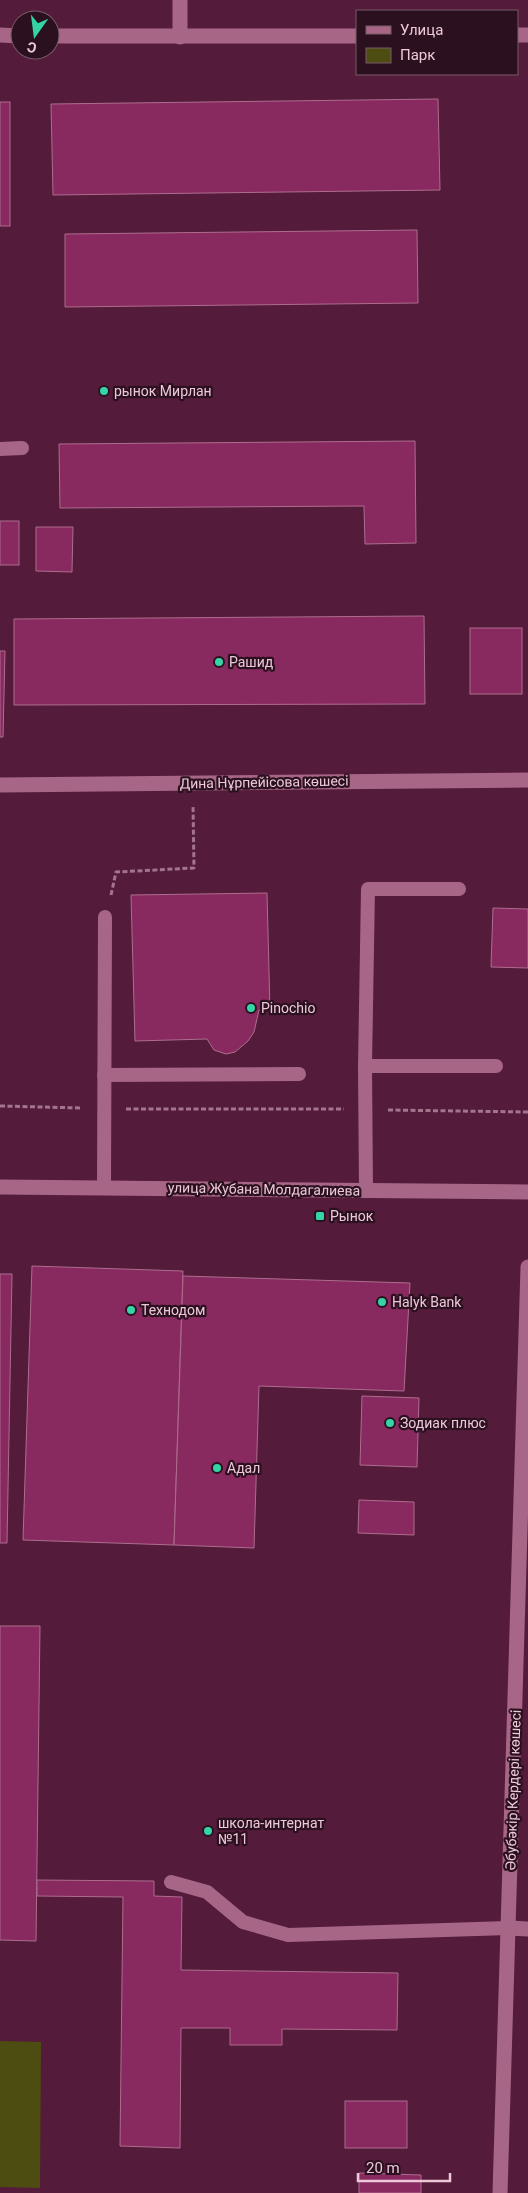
<svg xmlns="http://www.w3.org/2000/svg" width="528" height="2193" font-family="Roboto,sans-serif">
<style>
.green{fill:#4d4d11}
.building{fill:#882960;stroke:#ae6d8e}
.lines{fill:none;stroke-linecap:round;stroke-linejoin:round}
.path{stroke:#a3748c;stroke-width:3;stroke-dasharray:5 2.5;stroke-linecap:butt}
.lane{stroke:#a76686;stroke-width:14}
.street{stroke:#a76686;stroke-width:15}
.poi-dot{fill:#35d4a7;stroke:#2b111f;stroke-width:2}
.labels{text-anchor:middle;dominant-baseline:central;stroke-width:4.5;stroke-linejoin:round;paint-order:stroke}
.poi-label{font-size:14px;fill:#edc8d9;stroke:#2b111f;text-anchor:start}
.street-label{font-size:14px;fill:#edc8d9;stroke:#2b111f}
</style>
<rect width="100%" height="100%" fill="#541b3b"/>
<polygon class="green" points="0,2041 41,2042 40,2188 0,2187"/>
<g class="building">
<polygon points="438,99 440,190 53,195 51,104"/>
<rect x="0" y="102" width="10" height="124"/>
<polygon points="417,230 418,303 65,307 65,234"/>
<polygon points="415,441 416,543 365,544 364,506 60,508 59,444"/>
<rect x="0" y="521" width="19" height="44"/>
<polygon points="36,527 73,527 72,572 36,571"/>
<polygon points="424,616 425,704 14,705 14,619"/>
<rect x="470" y="628" width="52" height="66"/>
<polygon points="0,651 5,651 3,737 0,737"/>
<polygon points="267,893 270,1010 259,1010 254,1032 248,1041 235,1052 226,1054 214,1050 207,1039 135,1041 131,895"/>
<polygon points="493,908 528,909 528,968 491,967"/>
<polygon points="32,1266 183,1271 174,1545 23,1540"/>
<polygon points="0,1274 12,1274 7,1543 0,1543"/>
<polygon points="183,1276 410,1283 404,1391 259,1386 254,1548 174,1545"/>
<polygon points="362,1396 419,1398 417,1467 360,1465"/>
<polygon points="359,1500 414,1502 414,1535 358,1533"/>
<polygon points="0,1626 40,1626 36,1941 0,1940"/>
<polygon points="37,1880 154,1881 154,1896 182,1897 181,1970 398,1973 397,2030 282,2029 282,2045 230,2045 230,2028 181,2028 180,2148 120,2146 123,1897 37,1896"/>
<rect x="345" y="2101" width="62" height="47"/>
<polygon points="359,2173 421,2175 421,2193 359,2193"/>
</g>
<g class="lines">
<g class="path">
<polyline points="111,895 116,872 194,868 193,806"/>
<polyline points="0,1106 82,1108"/>
<polyline points="126,1109 344,1109"/>
<polyline points="388,1110 528,1112"/>
</g>
<g class="lane">
<polyline points="0,449 22,448"/>
<polyline points="365,1066 368,889 459,889"/>
<polyline points="104,1075 299,1074"/>
<polyline points="104,1188 105,917"/>
<polyline points="366,1190 365,1066 496,1066"/>
<polyline points="171,1882 207,1892 243,1922 288,1935 508,1928"/>
</g>
<g class="street">
<polyline points="0,35 20,36"/>
<polyline points="517,35 528,35"/>
<polyline points="50,36 357,36"/>
<polyline points="180,37 180,0"/>
<polyline points="0,785 528,780"/>
<polyline points="0,1187 528,1192"/>
<polyline points="508,1928 528,1929"/>
<polyline points="500,2193 528,1267"/>
</g>
</g>
<g class="poi-dot">
<circle cx="104" cy="391" r="5"/>
<circle cx="219" cy="662" r="5"/>
<circle cx="251" cy="1008" r="5"/>
<rect x="315" y="1211" width="10" height="10" rx="2.5"/>
<circle cx="382" cy="1302" r="5"/>
<circle cx="131" cy="1310" r="5"/>
<circle cx="390" cy="1423" r="5"/>
<circle cx="217" cy="1468" r="5"/>
<circle cx="208" cy="1831" r="5"/>
</g>
<g class="labels">
<g class="poi-label">
<text x="114" y="391">рынок Мирлан</text>
<text x="229" y="662">Рашид</text>
<text x="261" y="1008">Pinochio</text>
<text x="330" y="1216">Рынок</text>
<text x="392" y="1302">Halyk Bank</text>
<text x="141" y="1310">Технодом</text>
<text x="400" y="1423">Зодиак плюс</text>
<text x="227" y="1468">Адал</text>
<text x="218" y="1823">школа-интернат<tspan x="218" dy="16">№11</tspan></text>
</g>
<g class="street-label">
<text transform="translate(264 782) rotate(-1)">Дина Нұрпейісова көшесі</text>
<text transform="translate(264 1189) rotate(1)">улица Жубана Молдагалиева</text>
<text transform="translate(513 1790) rotate(-88)">Әбубәкір Кердері көшесі</text>
</g>
</g>
<rect x="356" y="10" width="162" height="65" fill="#2b111f" stroke="#795a69"/>
<rect x="366" y="26" width="25" height="8" fill="#a76686" stroke="#795a69"/>
<text x="400" y="35" font-size="15" fill="#edc8d9">Улица</text>
<rect x="366" y="48" width="25" height="15" fill="#4d4d11" stroke="#795a69"/>
<text x="400" y="60" font-size="15" fill="#edc8d9">Парк</text>
<g transform="translate(35 35) rotate(194)"><circle r="24" fill="#2b111f" stroke="#795a69"/>
<path d="M0-4L9 19L0 12L-9 19Z" fill="#35d4a7"/>
<text y="-8" font-size="14" font-weight="bold" text-anchor="middle" fill="#edc8d9">С</text>
</g>
<path d="M358 2173v8h92v-8" fill="none" stroke="#edc8d9" stroke-width="2.5"/>
<text x="366" y="2173" font-size="15" fill="#edc8d9" stroke="#2b111f" stroke-width="4" paint-order="stroke">20 m</text>
</svg>
